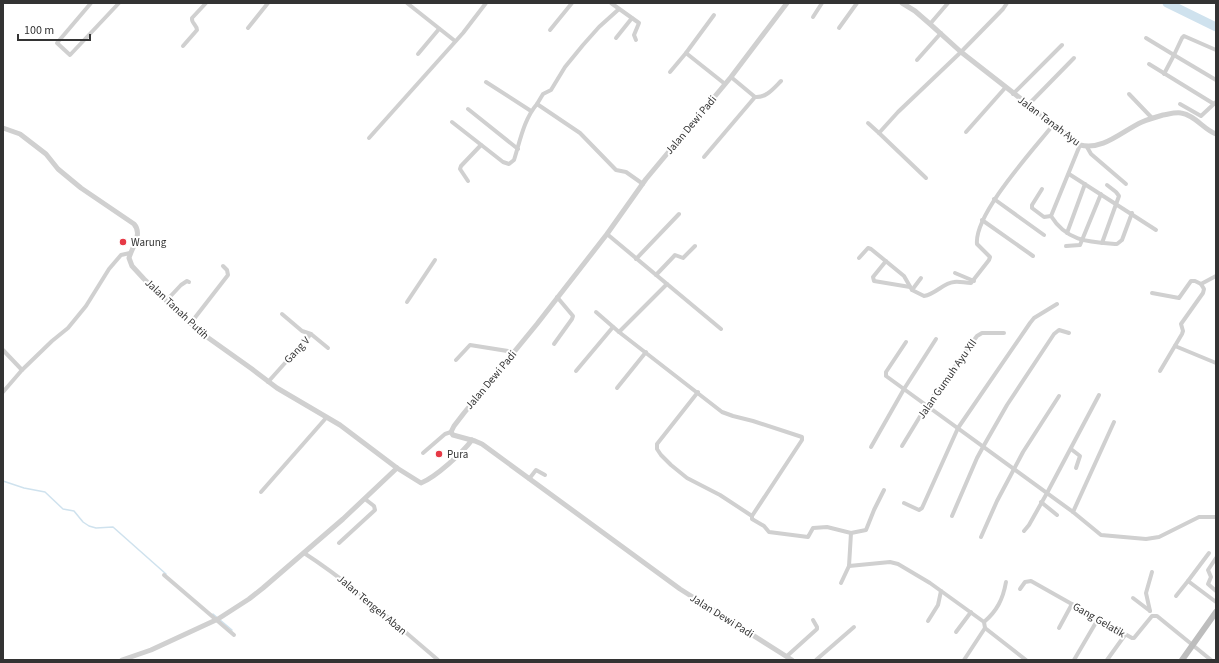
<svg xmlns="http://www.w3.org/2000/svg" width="1219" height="663" font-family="'Source Sans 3',sans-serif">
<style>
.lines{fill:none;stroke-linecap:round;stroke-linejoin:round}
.stream{stroke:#cfe2ee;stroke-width:1.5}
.river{stroke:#cfe2ee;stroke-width:9}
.minor{stroke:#d0d0d0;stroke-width:4}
.tertiary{stroke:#d0d0d0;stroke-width:5}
.secondary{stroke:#bdbdbd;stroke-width:6}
.poi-dot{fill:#e63946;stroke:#fff;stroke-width:1.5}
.labels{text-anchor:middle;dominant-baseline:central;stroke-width:4;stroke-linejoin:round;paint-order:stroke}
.street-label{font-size:11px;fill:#333;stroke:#fff}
.poi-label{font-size:11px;fill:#333;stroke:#fff;text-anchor:start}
</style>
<rect width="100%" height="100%" fill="#fff"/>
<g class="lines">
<g class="stream">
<polyline points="3,481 24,488 45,492 63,509 74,511 83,522 89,526 96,528 113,527 166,574"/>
<polyline points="213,614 232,630"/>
</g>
<polyline class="river" points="1167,3 1216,27"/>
<g class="minor">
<polyline points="91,3 57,43 70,55 119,3"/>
<polyline points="407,3 455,41"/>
<polyline points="611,3 639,23 634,35 636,40"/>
<polyline points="813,17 822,3"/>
<polyline points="930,24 948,3"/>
<polyline points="248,28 268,3"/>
<polyline points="839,28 857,3"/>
<polyline points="550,30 572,3"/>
<polyline points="616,38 632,18"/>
<polyline points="1146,38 1174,55 1182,38 1184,36 1216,50"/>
<path d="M183,46L197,30C197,25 191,23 192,18L206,3"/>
<polyline points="686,53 714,15"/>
<polyline points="418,54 439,29"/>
<polyline points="917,60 941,33"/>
<polyline points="1149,64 1214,104"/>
<polyline points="670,72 686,53 725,84"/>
<polyline points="1164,74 1174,55 1216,80"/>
<polyline points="486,82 531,111"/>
<polyline points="1013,94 1062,45"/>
<polyline points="1129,94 1152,118"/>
<path d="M755,97C766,98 773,89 781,81"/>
<polyline points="537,104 543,94 551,90 565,67 583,45 599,27 619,9"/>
<polyline points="1180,104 1201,116 1216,102"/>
<polyline points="1028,105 1074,58"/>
<polyline points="468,109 518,149"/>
<path d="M452,122L503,162L509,164L514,160C520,141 524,119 537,104L580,133L616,170L626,172L643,184"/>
<polyline points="868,123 879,133"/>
<polyline points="966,132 1005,88"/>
<polyline points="369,138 463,33 486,3"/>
<path d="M1080,145L1051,216C1067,242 1090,242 1117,244L1122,240L1132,213"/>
<polyline points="1087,147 1091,154 1126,184"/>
<polyline points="704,157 755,97 731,77"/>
<polyline points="1069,174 1156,230"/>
<polyline points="926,178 879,133 898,112 961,52 1003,9 1007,3"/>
<polyline points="468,181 460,169 461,166 481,145"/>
<polyline points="1042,189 1032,205 1032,208 1044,217 1051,216"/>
<polyline points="994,199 1044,235"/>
<polyline points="982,220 1033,256"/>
<polyline points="1067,233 1085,184"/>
<polyline points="607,234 721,329"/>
<polyline points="1102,243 1119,196 1116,192 1107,185"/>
<polyline points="1066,246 1080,245 1101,194"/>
<path d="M859,258L868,248L871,249L904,276L912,290L924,296C936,294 943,283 954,282C959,281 965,283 971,283L989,260L990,257L977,244C974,214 1034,149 1053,125"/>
<polyline points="636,259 679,214"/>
<polyline points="886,261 873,277 874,281 910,287"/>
<polyline points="955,273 974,281"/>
<polyline points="656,275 675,255 683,258 695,246"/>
<polyline points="667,284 619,332 722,412 733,416 753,421 802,437 802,440 752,516"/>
<polyline points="912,290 921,278"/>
<polyline points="1152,293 1179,298 1191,281 1195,281 1201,284 1216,276"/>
<polyline points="166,301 181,285 187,281 189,282"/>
<polyline points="407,302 435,260"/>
<polyline points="596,312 619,332"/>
<polyline points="282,314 302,331 311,334"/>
<polyline points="190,324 228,275 227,270 223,266"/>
<polyline points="906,342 886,372 886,376 1073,512 1101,535 1146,539 1159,537 1199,517 1216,517"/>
<polyline points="554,344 572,319 573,316 557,297"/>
<polyline points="1175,346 1216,363"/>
<polyline points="3,350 22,370 52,341 68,328 86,306 109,269 121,255 130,253"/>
<polyline points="456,360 470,345 514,352"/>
<polyline points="576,371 613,327"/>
<polyline points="1160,371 1182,334 1183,331 1181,324 1203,293 1204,289 1201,284"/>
<polyline points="268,382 311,334 328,348"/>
<polyline points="617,388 646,352"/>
<polyline points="3,392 22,370"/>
<polyline points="698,392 657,444 657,449 661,455 671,465 687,478 720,495 752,516 752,519 764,526 769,532 808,537 813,528 827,527 851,533 849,566 890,562 898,564 930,583 984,622 985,628"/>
<polyline points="902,446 927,405 977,336 982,333 1004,333"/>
<polyline points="871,447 904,389 936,339"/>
<polyline points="1071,449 1080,456 1076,468"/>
<polyline points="423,453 445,434 451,432"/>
<polyline points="529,479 536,470 545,475"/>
<polyline points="261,492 326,418"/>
<polyline points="1041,502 1057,515"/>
<polyline points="904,503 919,510 922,508 958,428 1030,323 1034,318 1057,304"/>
<polyline points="1073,512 1114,422"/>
<polyline points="952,516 977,458 983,447 1007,405 1054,334 1059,330 1069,333"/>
<polyline points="1024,531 1029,525 1047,493 1099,395"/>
<polyline points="851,533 866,530 874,510 884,490"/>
<polyline points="981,537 997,501 1023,452 1059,396"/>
<polyline points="339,543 375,510 374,506 365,499"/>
<path d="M304,553C352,584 394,623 438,660"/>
<polyline points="1216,558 1208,570 1211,577 1208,584 1216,591"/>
<polyline points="164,575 234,635"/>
<polyline points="1188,581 1209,553"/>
<polyline points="841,583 849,566"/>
<polyline points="1020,589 1025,582 1031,581 1132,638 1134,638 1152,616 1157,616 1211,660"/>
<polyline points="1176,596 1188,581 1216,602"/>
<polyline points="1133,598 1150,611"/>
<polyline points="1150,611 1146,593 1152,572"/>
<polyline points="928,621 938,605 941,591"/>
<path d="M984,622C997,611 1003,599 1006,582"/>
<polyline points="985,628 1026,660"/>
<polyline points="1059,628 1072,604"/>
<polyline points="956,632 971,612"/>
<polyline points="787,656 817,629 817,627 813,620"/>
<polyline points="816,660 854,627"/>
<polyline points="964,660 985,628"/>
<polyline points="1074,660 1098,619"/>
<polyline points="1107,660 1125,635"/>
</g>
<g class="tertiary">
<polyline points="787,3 731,77 646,179 607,234 537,324 464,413 454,426 451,432 453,435 475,441 482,444 680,589 792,660"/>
<path d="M902,3L915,11L930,24L961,52L1080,145C1103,151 1122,131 1142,122C1149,119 1156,117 1163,115C1169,114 1176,112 1181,113C1195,115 1203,129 1216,134"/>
<path d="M3,128L20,134L46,154L58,169L81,188L134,224C143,234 132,247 129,258L132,266L144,279L200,332L252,369L277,388L340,425L397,468L421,483C436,477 462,453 472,440"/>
<polyline points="122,660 151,650 218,619 249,599 263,588 343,519 397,468"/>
</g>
<polyline class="secondary" points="1182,660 1216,612"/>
</g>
<g class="poi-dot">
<circle cx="123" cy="242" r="4"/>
<circle cx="439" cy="454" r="4"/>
</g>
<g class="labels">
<g class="street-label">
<text transform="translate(1049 121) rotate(37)">Jalan Tanah Ayu</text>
<text transform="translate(691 125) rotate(-50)">Jalan Dewi Padi</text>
<text transform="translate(177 309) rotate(43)">Jalan Tanah Putih</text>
<text transform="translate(297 350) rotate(-47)">Gang V</text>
<text transform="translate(947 379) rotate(-55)">Jalan Gumuh Ayu XII</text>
<text transform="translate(491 380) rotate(-50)">Jalan Dewi Padi</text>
<text transform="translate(372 605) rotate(40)">Jalan Tengeh Aban</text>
<text transform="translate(722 616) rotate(32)">Jalan Dewi Padi</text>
<text transform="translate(1099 620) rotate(30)">Gang Gelatik</text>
</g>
<g class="poi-label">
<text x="131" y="242">Warung</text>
<text x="447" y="454">Pura</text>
</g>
</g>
<rect width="1219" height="663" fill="none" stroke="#333333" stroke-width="8"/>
<path d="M18 34v6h72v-6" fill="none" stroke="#333333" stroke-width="2"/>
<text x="24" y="34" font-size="12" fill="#333333" stroke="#ffffff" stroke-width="3" paint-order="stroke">100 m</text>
</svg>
